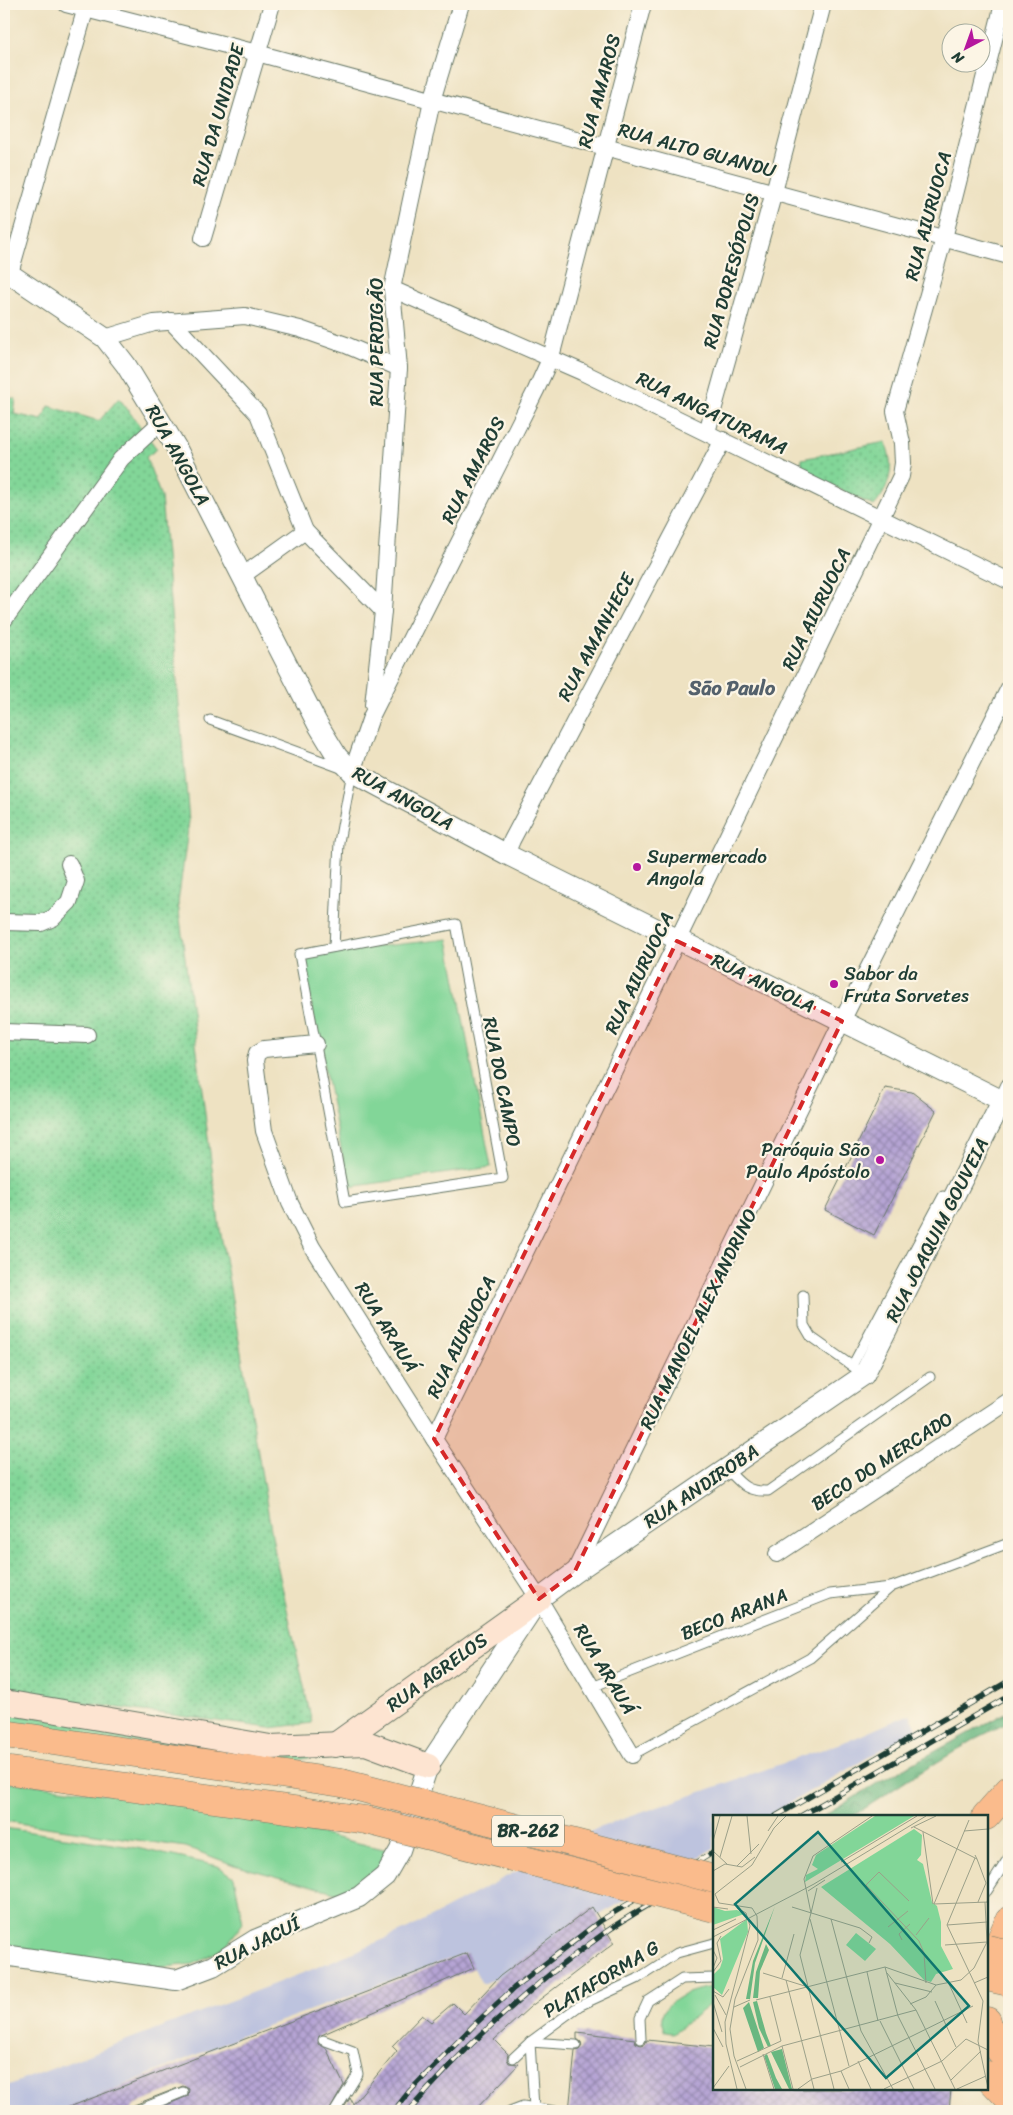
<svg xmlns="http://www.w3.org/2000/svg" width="1013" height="2115" font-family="Sriracha,sans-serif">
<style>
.industrial{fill:#bdc3de}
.green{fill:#82d698;stroke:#508a66}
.forest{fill:url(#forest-crowns);stroke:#447a5a}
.park{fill:url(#park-dots);stroke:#508a66}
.building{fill:url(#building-cross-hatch)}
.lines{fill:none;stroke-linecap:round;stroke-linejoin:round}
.service-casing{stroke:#677766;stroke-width:11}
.minor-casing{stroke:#677766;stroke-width:18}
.tertiary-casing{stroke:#677766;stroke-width:22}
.secondary-casing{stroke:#677766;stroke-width:26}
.trunk-casing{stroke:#677766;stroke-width:29}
.motorway-casing{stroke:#677766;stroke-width:29}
.service{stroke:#fff;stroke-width:9}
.minor{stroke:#fff;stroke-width:16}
.tertiary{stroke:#fff;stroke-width:20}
.secondary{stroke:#fde4d1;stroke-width:24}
.trunk{stroke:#fabb8c;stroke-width:28}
.motorway{stroke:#fabb8c;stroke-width:28}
.rail-casing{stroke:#1f3d34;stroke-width:5.5}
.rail{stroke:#fcf5e5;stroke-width:4;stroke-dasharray:11;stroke-linecap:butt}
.motorway-bridge-casing{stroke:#677766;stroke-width:29;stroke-linecap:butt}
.motorway-bridge{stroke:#fabb8c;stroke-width:28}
.marked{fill:#d62828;fill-opacity:0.2;stroke:#d62828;stroke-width:4;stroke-dasharray:10 6;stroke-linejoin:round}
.poi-dot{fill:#b5179e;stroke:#fcf5e5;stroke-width:2}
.labels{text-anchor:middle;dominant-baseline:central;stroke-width:4.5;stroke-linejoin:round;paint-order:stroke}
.shield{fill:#fcf5e5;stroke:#617469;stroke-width:1}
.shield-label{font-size:18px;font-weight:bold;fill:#1f3d34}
.street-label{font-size:19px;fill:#1f3d34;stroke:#fcf5e5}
.poi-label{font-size:19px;fill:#1f3d34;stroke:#fcf5e5;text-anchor:start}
.neighbourhood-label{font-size:20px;font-weight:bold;fill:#54616c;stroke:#fcf5e5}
.inset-road{fill:none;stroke:#9ba089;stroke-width:1}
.view{fill:#0f766e;fill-opacity:0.15;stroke:#0f766e;stroke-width:2.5}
.inset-edge{fill:none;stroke:#1f3d34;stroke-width:2.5}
</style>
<defs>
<pattern id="forest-crowns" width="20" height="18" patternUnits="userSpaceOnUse" patternTransform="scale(1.25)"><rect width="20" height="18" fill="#69b780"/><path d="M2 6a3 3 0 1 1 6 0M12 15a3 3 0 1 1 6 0" fill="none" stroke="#56966a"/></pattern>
<pattern id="park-dots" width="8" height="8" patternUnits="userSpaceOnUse" patternTransform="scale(1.25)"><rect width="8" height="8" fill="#82d698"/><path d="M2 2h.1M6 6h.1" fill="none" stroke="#6aaf7d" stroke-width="1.8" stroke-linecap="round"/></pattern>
<pattern id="building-cross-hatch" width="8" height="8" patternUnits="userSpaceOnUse" patternTransform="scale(1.25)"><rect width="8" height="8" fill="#b6a4d4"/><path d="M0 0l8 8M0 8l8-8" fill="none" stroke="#9387ad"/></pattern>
</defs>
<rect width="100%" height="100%" fill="#fcf5e5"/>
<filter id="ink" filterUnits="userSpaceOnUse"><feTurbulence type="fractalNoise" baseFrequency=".02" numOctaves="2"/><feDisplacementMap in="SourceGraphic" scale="10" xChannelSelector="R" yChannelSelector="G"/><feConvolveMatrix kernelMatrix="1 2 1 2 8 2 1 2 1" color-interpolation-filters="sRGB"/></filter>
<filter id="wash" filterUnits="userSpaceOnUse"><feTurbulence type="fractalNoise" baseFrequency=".0096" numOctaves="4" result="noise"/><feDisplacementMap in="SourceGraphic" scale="20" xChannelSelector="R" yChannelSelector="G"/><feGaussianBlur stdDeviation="1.12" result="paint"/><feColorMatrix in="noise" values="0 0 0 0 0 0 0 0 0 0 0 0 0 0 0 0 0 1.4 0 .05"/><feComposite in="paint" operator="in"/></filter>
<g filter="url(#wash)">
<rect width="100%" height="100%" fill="#eee2c2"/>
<polygon class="industrial" points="910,1714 917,1729 767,1816 714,1816 714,1848 598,1916 592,1907 500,1976 482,1984 466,1953 248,2033 62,2111 4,2111 4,2087 308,1971 404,1931 598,1828 855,1738"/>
<g class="green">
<polygon points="448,939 491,1167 349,1187 301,955"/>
<polygon points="4,1713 330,1753 269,1767 4,1728"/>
<polygon points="4,1781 155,1800 311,1832 388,1850 381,1867 342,1894 234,1865 186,1847 4,1821"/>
<polygon points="4,1828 132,1847 218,1866 234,1877 243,1923 225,1947 194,1964 154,1968 4,1946"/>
<path d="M714,1987V2001L673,2033L665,2032C663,2028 661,2021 662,2017C665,1998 698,1988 714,1987Z"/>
</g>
<polygon class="forest" points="1009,1711 1009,1722 977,1738 908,1780 853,1816 824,1816 879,1782"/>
<g class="park">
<polygon points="4,397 16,399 14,414 42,420 49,406 99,421 119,398 157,449 146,457 161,497 189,821 178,903 219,1223 276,1559 312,1723 270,1728 83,1703 4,1690"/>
<path d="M885,442C895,465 891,487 874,506L800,470L802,459Z"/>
</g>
<g id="blocks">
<g class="building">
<polygon points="885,1088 912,1092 936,1111 874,1235 825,1210"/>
<polygon points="592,1907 614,1943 530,2007 494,2040 508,2054 507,2059 509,2063 519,2064 474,2111 342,2111 350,2098 353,2104 397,2051 392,2046 422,2015 431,2022 453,2003 464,2014 500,1976"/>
<polygon points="467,1953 474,1968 319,2036 318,2044 326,2048 344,2085 329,2111 284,2111 280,2109 256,2109 248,2111 152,2111 188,2096 189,2089 183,2086 134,2105 130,2111 59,2111"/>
<polygon points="577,2032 635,2039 636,2043 641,2045 645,2044 647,2040 714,2047 714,2089 951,2089 949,2111 569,2111 575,2051 579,2050 582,2046 581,2042 577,2039"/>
</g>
</g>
</g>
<g filter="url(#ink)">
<use href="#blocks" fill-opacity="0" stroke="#677766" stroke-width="1"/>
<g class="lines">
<defs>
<g id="service">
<polyline points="210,720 352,772 339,842 334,947"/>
<polygon points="456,924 503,1178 345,1202 299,954"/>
<polyline points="803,1295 804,1325 811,1337 852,1366"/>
<polyline points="864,1375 852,1366 943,1196"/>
<path d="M727,1469C741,1484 746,1492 768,1491L930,1377"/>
<polyline points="592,1687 830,1594 891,1587"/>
<polyline points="632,1755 810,1658 891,1587 1009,1543"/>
<polyline points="987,1891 1009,1857"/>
<polyline points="641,2039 640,2018 648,2001 682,1979 714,1978"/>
<polyline points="323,2040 353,2051 358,2074 335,2111"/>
<polyline points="530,2042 534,2108"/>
<polyline points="530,2042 576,2045"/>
<polyline points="513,2058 530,2042 579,2006 637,1979 677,1953 714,1943"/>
<polyline points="136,2111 183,2092"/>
<polyline points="510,2111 523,2106 555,2111"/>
</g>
<g id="minor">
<polyline points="66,4 257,53 1009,256"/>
<polyline points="203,238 272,4"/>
<polyline points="10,273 87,4"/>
<polyline points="392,289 582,372 1009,581"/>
<polyline points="171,321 258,414 305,531 383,611"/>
<polyline points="105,338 154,323 245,316 300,329 346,345 399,368"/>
<polyline points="707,432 774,192 823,4"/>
<polyline points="242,576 305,531"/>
<polyline points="4,620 121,459 161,422"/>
<polyline points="373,705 383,611 399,368 392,289 432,101 461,4"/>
<polyline points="352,772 371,717 536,390 551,357 643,4"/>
<polyline points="506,854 512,840 723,440"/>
<polyline points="4,922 41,923 53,918 69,902 76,881 69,864"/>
<polyline points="4,1032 87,1035"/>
<polyline points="316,1044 264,1049 257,1053 255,1061 264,1131 290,1203 312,1247 434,1439 539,1599 632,1755"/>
<polyline points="1009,1086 1002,1101 1009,1114"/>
<polyline points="434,1439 677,941 901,476 903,463 902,443 895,411 944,238 1003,4"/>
<polyline points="777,1554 1009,1401"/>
<polyline points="574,1573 842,1021 1009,688"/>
</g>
<g id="tertiary">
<polyline points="4,270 105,338 126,365 176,447 317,723 337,756 352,772 506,854 1009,1104"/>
<polyline points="4,1955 176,1980 213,1966 255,1940 359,1897 385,1876 400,1850 428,1766 539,1599 574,1573 864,1375 1002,1101"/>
</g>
<g id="secondary">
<polyline points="4,1702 270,1747 366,1743 428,1766"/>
<polyline points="335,1745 539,1599"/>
</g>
<g id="trunk">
<polyline points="986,1816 1009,1790"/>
<polyline points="988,1973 990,1964 1009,1921"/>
<polyline points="987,2021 992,2041 1009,2061"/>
<polyline points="987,2075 1009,2098"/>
</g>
<g id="motorway">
<polyline points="4,1734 342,1783"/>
<polyline points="4,1770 366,1820"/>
</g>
</defs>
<use href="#service" class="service-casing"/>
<use href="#minor" class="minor-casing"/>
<use href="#tertiary" class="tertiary-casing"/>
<use href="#secondary" class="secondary-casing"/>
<use href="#trunk" class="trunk-casing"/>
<use href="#motorway" class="motorway-casing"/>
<use href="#service" class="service"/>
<use href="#minor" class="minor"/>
<use href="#tertiary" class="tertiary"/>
<use href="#secondary" class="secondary"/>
<use href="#trunk" class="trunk"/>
<use href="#motorway" class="motorway"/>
<defs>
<g id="rail">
<polyline points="776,1816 1009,1681"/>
<polyline points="801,1816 1009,1696"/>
<polyline points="394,2111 409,2092 474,2025 514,1988 600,1921 714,1852"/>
<path d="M409,2111C467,2043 534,1983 606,1932C640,1908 679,1888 714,1867"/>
</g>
</defs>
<use href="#rail" class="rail-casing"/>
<use href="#rail" class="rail"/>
<defs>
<g id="motorway-bridge">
<polyline points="342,1783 714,1879"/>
<polyline points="366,1820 714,1908"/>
<polyline points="987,1949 1009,1954"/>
<polyline points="987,1977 1009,1982"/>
</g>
</defs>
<use href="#motorway-bridge" class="motorway-bridge-casing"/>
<use href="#motorway-bridge" class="motorway-bridge"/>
</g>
</g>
<path class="marked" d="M677,941L842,1021L574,1573L539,1599L434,1439Z"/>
<g class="poi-dot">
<circle cx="637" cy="867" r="5"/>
<circle cx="834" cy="984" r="5"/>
<circle cx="880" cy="1160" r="5"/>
</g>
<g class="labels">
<rect class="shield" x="492" y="1815.5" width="72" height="31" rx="4"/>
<g class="shield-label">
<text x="528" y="1831">BR-262</text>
</g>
<g class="street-label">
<text transform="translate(599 91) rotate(-75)">RUA AMAROS</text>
<text transform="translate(218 115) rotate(-74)">RUA DA UNIDADE</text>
<text transform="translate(697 150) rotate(15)">RUA ALTO GUANDU</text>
<text transform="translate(928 216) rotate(-75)">RUA AIURUOCA</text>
<text transform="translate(731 271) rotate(-74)">RUA DORESÓPOLIS</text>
<text transform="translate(376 342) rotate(-90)">RUA PERDIGÃO</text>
<text transform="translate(712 413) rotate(26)">RUA ANGATURAMA</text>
<text transform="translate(178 455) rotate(61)">RUA ANGOLA</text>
<text transform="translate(473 470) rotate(-63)">RUA AMAROS</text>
<text transform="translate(816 609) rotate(-64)">RUA AIURUOCA</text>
<text transform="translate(596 637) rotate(-62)">RUA AMANHECE</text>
<text transform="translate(403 798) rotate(29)">RUA ANGOLA</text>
<text transform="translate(639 973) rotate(-64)">RUA AIURUOCA</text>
<text transform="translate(763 983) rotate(26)">RUA ANGOLA</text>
<text transform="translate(502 1082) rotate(79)">RUA DO CAMPO</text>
<text transform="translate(937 1230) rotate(-63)">RUA JOAQUIM GOUVEIA</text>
<text transform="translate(698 1319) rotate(-64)">RUA MANOEL ALEXANDRINO</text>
<text transform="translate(387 1327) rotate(58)">RUA ARAUÁ</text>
<text transform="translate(461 1337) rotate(-64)">RUA AIURUOCA</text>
<text transform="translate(882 1461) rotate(-33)">BECO DO MERCADO</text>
<text transform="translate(701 1486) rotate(-34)">RUA ANDIROBA</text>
<text transform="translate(734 1614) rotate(-21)">BECO ARANA</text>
<text transform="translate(605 1669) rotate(59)">RUA ARAUÁ</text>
<text transform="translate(437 1672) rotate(-36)">RUA AGRELOS</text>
<text transform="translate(257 1943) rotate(-27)">RUA JACUÍ</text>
<text transform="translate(601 1979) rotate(-31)">PLATAFORMA G</text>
</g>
<g class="poi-label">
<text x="647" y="856">Supermercado<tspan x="647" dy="22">Angola</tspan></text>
<text x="844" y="973">Sabor da<tspan x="844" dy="22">Fruta Sorvetes</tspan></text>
<text x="870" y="1149" text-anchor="end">Paróquia São<tspan x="870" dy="22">Paulo Apóstolo</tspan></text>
</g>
<g class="neighbourhood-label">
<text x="732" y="688">São Paulo</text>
</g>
</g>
<g transform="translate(713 1815)">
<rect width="275" height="275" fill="#eee2c2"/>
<path d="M162,1H201L92,67L93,60L105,54L99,50L103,40ZM0,92L12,96L24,95L31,99L0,110ZM34,104L35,117L9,180L0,172V160L7,153L10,144L7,124ZM143,118L163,134L152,146L133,130Z" fill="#82d698"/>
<path d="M62,91L42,148L37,184H33L40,146ZM53,129L56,135L47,156L45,183H40L43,157ZM44,186L53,218L58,231L55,232L46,213L40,187ZM36,187L51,233L45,237L30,193ZM69,234L79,274H76L58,237ZM54,239L63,263L69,274H62L51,241Z" fill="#69b780"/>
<path d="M201,14L209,20L208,40L204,45L210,49L219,87L224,91L228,107V131L240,154L223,159L218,167L211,165L177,129L108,72Z" fill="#82d698"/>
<path class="inset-road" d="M34,1L38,39M201,12L264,44L262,40M198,13L223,1M55,16L65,1M251,16L275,14M210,17L220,89M0,26L7,1M0,36L14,49M7,42L19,1M262,43L234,110L270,186L265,226L275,273M264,44L273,68L265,87M128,47L204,1M24,51L46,29M0,56L12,49L29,52L42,42M95,76L112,65M196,86L166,57L153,70L206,126L211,138L213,168M221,89L256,5M221,89L275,87M0,92L15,94M79,92L147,113L159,122L156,128M98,98L104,73M97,104L136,251M118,104L148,216L180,274M234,110L274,107M175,112L195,96M0,115L23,104M203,120L216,103M0,122L101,69L213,1M189,125L186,119L197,109M232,130L274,127M0,135L4,143L0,153M172,152L185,201L222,274M0,157L8,146L4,128L8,121M154,157L165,206M50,158L95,172M174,158L203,195L242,274M69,163L81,119M73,165L101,274M182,168L219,177M261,168L275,162M236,169L254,208M0,176L10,182L16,174M2,180L13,200M43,185L172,152L223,170L248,165L261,153L274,127L272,87M222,186L243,232M0,187L9,217M197,189L213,182L223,170M21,192L37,185M167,206L201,274M0,213L10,232M69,231L80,274M50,239L61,274M24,246L68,226L57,182M145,246L158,274M27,252L69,231L203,195M128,256L136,274M238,265L268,236M0,273L16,251M24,274L13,229L12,207L37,111L33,98L24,93M33,274L21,241L17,214L22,184L45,125L44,101L39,93L6,88L2,79L39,50L61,13L73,1M85,274L99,264L128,256L260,191M121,274L87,140L98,98L91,64L100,41L159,1M171,274L229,246L253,224L275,235M244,274L273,261"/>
<path class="view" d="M105,17L256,191L173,263L22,89Z"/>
<rect width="275" height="275" class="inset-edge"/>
</g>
<rect width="1013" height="2115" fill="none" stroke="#fcf5e5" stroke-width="20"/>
<g transform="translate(966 48) rotate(221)"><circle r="24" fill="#fcf5e5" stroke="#a4ab9e"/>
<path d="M0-4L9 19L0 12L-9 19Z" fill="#b5179e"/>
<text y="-8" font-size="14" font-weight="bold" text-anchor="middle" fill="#1f3d34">N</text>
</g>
</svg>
